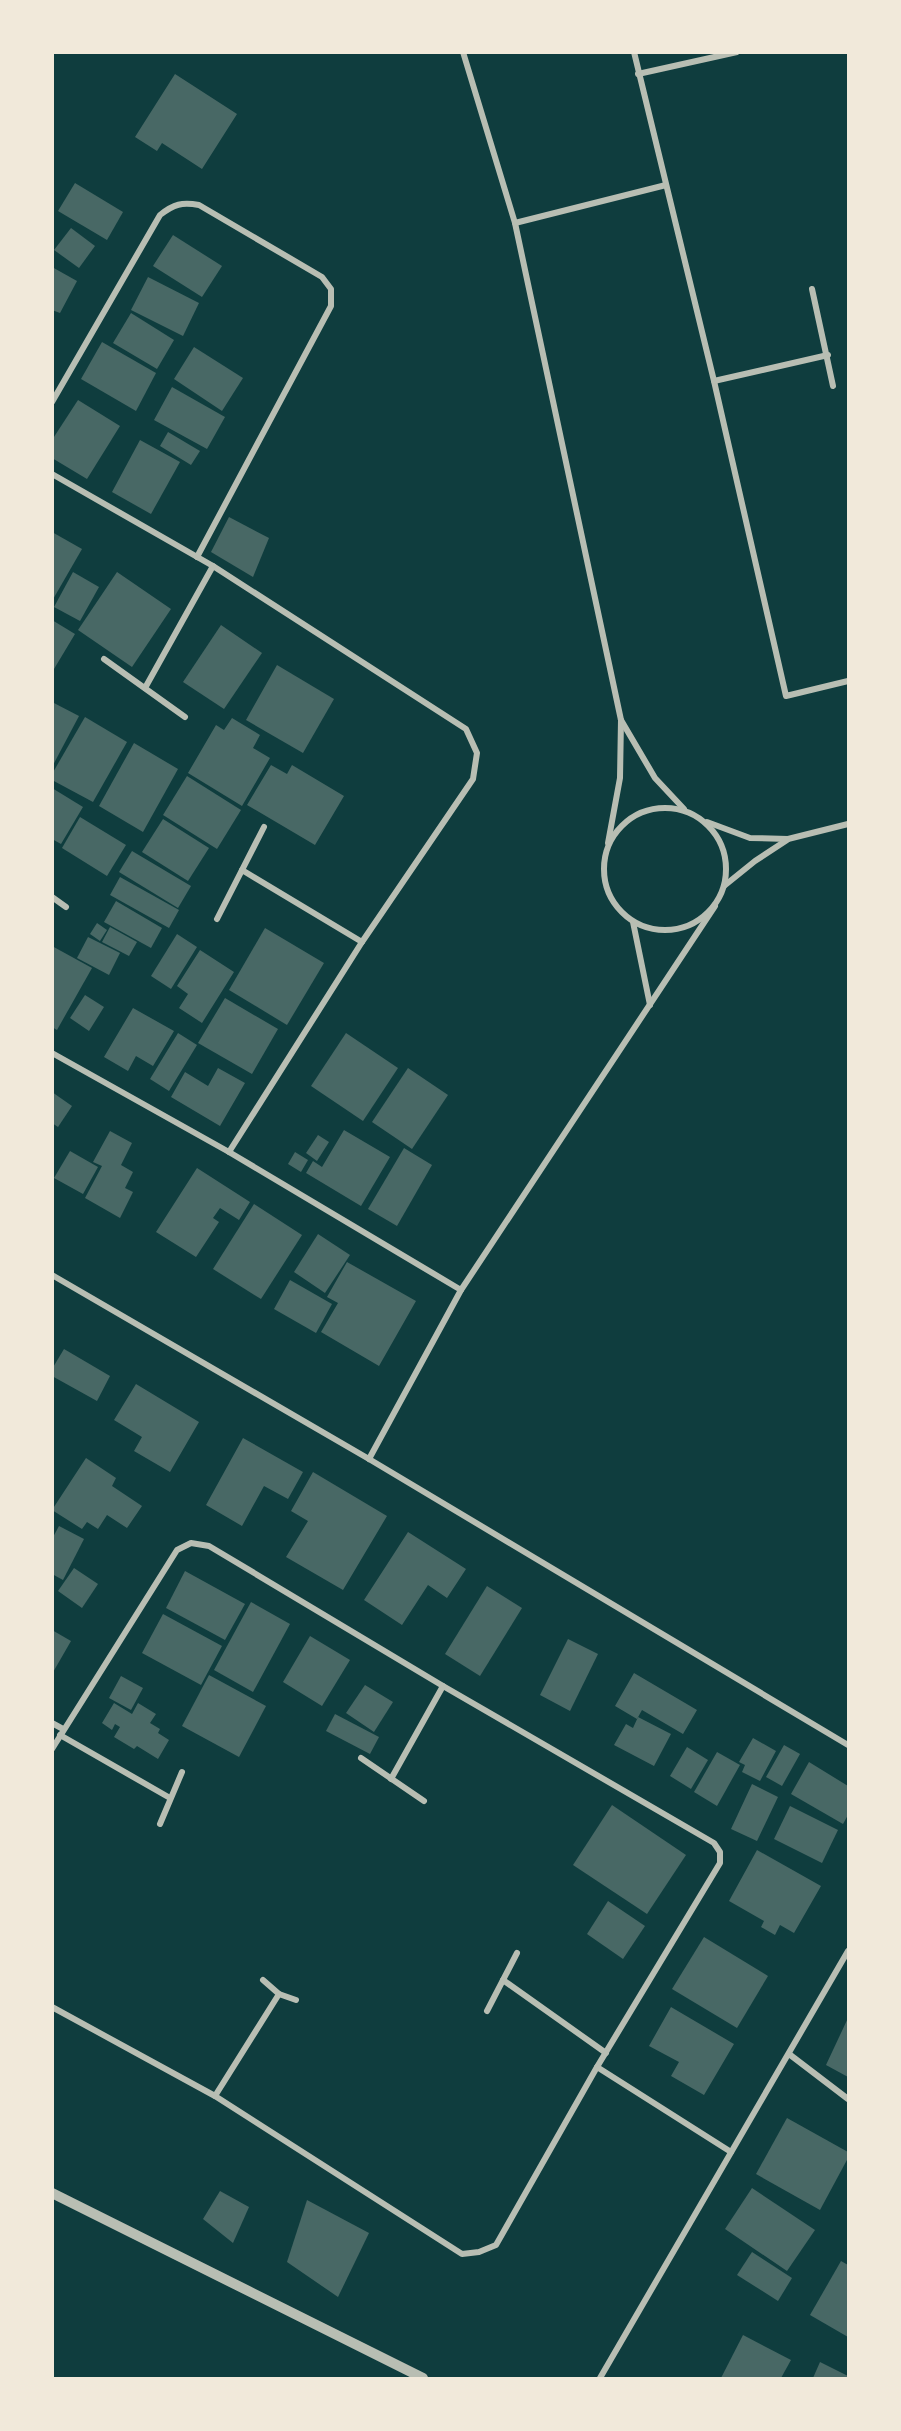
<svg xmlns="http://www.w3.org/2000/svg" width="901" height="2431" font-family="'DejaVu Sans',sans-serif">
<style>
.building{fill:#486865}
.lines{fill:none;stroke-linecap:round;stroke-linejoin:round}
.minor{stroke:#b8beb3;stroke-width:6}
.tertiary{stroke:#b8beb3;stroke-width:10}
</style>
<rect width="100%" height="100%" fill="#0f3d3e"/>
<g class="building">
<polygon points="175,74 237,114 202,169 162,143 157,151 135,137"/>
<polygon points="75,183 123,212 107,240 58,211"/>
<polygon points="71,228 95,246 79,268 54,250"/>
<polygon points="173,235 222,266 202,297 153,266"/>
<polygon points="52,267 77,281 60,313 52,310"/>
<polygon points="148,277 199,303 183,336 131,310"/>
<polygon points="131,313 174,340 157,369 113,343"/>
<polygon points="102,342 156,373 136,411 81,379"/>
<polygon points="194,347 243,378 222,411 174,379"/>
<polygon points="172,387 225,417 207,449 154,420"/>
<polygon points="78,400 120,426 87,479 52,458 52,440"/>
<polygon points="168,432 200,451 191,465 160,446"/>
<polygon points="140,440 180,462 151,514 112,492"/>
<polygon points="229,517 269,538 253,577 211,552"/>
<polygon points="52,532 82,549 52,601"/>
<polygon points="73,572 99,587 80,621 54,607"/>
<polygon points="117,572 171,609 132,667 78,630"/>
<polygon points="52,620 75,634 54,669 52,668"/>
<polygon points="221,625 262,653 224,709 183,682"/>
<polygon points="277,665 334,699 303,753 246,720"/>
<polygon points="52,702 79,716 52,767"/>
<polygon points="85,717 127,742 93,802 52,780 52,774"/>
<polygon points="232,718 260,735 253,748 270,758 242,806 188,773 216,725 224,730"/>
<polygon points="134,743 178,769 143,832 99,806"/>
<polygon points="271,765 287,774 292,765 344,796 315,845 247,805"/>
<polygon points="187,776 241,810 217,849 163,815"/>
<polygon points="52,788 83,807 61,844 52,839"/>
<polygon points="80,817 126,845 107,876 62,848"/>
<polygon points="163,819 209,848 188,881 142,852"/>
<polygon points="132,851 191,886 178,908 119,872"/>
<polygon points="120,877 179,910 169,928 110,895"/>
<polygon points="116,901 162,928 151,948 104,922"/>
<polygon points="97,923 107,930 100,941 90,934"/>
<polygon points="110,927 137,942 129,956 102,942"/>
<polygon points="265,928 324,963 287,1025 229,990"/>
<polygon points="177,934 197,947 171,989 151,976"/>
<polygon points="88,937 120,953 109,975 77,958"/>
<polygon points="52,946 92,968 57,1030 52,1027"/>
<polygon points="200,950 234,972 202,1023 179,1008 188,994 177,986"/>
<polygon points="85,995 104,1007 89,1031 70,1018"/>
<polygon points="225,998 278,1029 252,1074 198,1043"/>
<polygon points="133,1008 174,1031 153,1066 136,1056 128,1071 104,1057"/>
<polygon points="178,1033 197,1045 169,1091 150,1079"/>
<polygon points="346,1033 398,1068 363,1121 311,1086"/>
<polygon points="218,1068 245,1083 220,1126 171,1097 185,1072 208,1086"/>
<polygon points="408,1068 448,1095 412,1149 372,1122"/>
<polygon points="52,1092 72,1106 58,1127 52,1123"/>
<polygon points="344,1130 390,1157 361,1206 306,1173 313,1161 322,1167"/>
<polygon points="110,1131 132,1143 121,1165 133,1172 125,1188 133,1192 120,1218 85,1198 102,1166 93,1162"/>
<polygon points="318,1135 329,1142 317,1161 306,1153"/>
<polygon points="404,1148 432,1165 397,1226 368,1209"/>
<polygon points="70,1151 98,1167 83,1194 54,1178"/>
<polygon points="295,1152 308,1160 301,1172 288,1164"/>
<polygon points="197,1168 250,1202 239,1220 220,1208 213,1218 219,1222 196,1257 156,1232"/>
<polygon points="254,1204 302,1235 261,1299 213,1269"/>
<polygon points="318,1234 350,1255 325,1293 294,1272"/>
<polygon points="347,1262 416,1301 379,1366 321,1332 338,1303 327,1297"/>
<polygon points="290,1280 332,1304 316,1333 274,1309"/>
<polygon points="64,1349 110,1376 97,1401 52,1376 52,1369"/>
<polygon points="136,1384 199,1422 170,1472 134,1451 142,1437 114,1420"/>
<polygon points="243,1438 303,1472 288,1499 264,1486 242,1526 206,1505"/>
<polygon points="86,1458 116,1478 112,1486 142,1506 127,1528 107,1515 98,1529 87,1522 82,1529 52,1510"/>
<polygon points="313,1472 387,1516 343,1590 286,1557 308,1521 291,1511"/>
<polygon points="59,1526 84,1539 63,1580 52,1574 52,1539"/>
<polygon points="408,1532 466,1569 447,1598 428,1585 402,1625 364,1600"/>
<polygon points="74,1568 98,1584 82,1608 58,1591"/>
<polygon points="185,1571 245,1604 225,1640 166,1608"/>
<polygon points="487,1586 522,1608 480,1676 445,1654"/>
<polygon points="251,1602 290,1624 253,1692 214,1670"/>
<polygon points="163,1614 222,1646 201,1685 142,1653"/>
<polygon points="52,1630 71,1641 52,1674"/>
<polygon points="310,1636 350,1660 322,1706 283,1682"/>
<polygon points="568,1639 598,1654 570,1711 540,1695"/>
<polygon points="634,1673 697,1710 683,1734 642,1710 637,1719 615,1706"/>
<polygon points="209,1675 266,1706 239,1757 182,1726"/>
<polygon points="121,1676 143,1688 131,1710 109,1698"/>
<polygon points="365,1685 393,1702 374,1732 346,1713"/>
<polygon points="114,1703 132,1714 138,1703 156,1714 150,1723 160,1729 158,1733 169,1740 158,1759 137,1746 134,1749 114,1737 120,1727 115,1724 112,1730 102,1723"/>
<polygon points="335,1714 379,1737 370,1754 326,1731"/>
<polygon points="638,1717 671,1734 654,1766 614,1745 626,1724 633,1728"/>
<polygon points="753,1738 776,1751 760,1781 742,1772 745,1765 739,1762"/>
<polygon points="784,1745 800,1754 782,1786 766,1777"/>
<polygon points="687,1747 708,1760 691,1789 670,1776"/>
<polygon points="717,1752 740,1765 717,1806 694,1792"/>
<polygon points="809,1762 848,1786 848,1815 843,1824 791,1794"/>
<polygon points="752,1784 778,1797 757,1841 731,1829"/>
<polygon points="612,1805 686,1855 647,1914 573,1865"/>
<polygon points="790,1806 838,1830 822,1863 774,1839"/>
<polygon points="757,1850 821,1886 794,1933 780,1925 775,1935 761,1927 764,1921 729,1901"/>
<polygon points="608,1901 645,1926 623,1959 587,1934"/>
<polygon points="704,1937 768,1976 737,2028 672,1989"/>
<polygon points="671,2007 734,2044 704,2095 671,2076 679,2062 649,2046"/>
<polygon points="848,2018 848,2077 826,2065"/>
<polygon points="787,2118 848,2152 848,2158 820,2210 756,2174"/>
<polygon points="752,2188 815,2230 787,2271 725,2229"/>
<polygon points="220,2191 249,2207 233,2243 203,2219"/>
<polygon points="307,2200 369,2233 338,2297 287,2262"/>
<polygon points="752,2252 792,2278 778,2301 737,2275"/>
<polygon points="841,2261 848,2265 848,2337 810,2315"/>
<polygon points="743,2335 791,2360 781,2378 721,2378"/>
<polygon points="820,2362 848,2376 848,2378 813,2378"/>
</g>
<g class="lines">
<g class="minor">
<polyline points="463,52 515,223 621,720 620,778 608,843"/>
<polyline points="634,52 714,381 786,696 848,681"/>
<polyline points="638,74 737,52"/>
<polyline points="515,223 666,185"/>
<polyline points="812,289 833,386"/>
<polyline points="714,381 828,355"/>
<path d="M52,402L160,215C174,204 182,202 199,205L322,277L331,289V306L197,557"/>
<polyline points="52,474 213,566 466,729 477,753 473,779 362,942 229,1152"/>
<polyline points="104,659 185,717"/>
<polyline points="145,688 213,566"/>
<polyline points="621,720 655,778 684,809"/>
<circle cx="665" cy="869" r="61"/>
<polyline points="707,822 750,838 788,839 848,824"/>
<polyline points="242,870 362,942"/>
<polyline points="724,886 755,861 787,840"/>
<polyline points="52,897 66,907"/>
<polyline points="217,919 264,827"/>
<polyline points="633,922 650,1005"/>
<polyline points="52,1053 229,1152 461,1290"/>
<polyline points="52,1275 369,1459 848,1745"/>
<polyline points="369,1459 461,1290 715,906"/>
<polyline points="52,1723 63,1729"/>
<polyline points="60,1735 170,1798"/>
<polyline points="52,1749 177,1550 191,1543 209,1546 443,1686 714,1843 720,1852 720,1863 597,2067 496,2245 479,2252 462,2254 215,2096 52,2007"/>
<polyline points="361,1758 424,1801"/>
<polyline points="391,1779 443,1686"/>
<polyline points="160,1824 182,1772"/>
<polyline points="263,1980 279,1994 296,2000"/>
<polyline points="503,1980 606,2053"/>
<polyline points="487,2011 517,1953"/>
<polyline points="789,2054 848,2099"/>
<polyline points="597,2067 731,2152"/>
<polyline points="215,2096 279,1994"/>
<polyline points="600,2378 848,1951"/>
</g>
<polyline class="tertiary" points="52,2193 423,2378"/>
</g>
<rect width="901" height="2431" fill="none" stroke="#f1e9da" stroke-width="108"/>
</svg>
